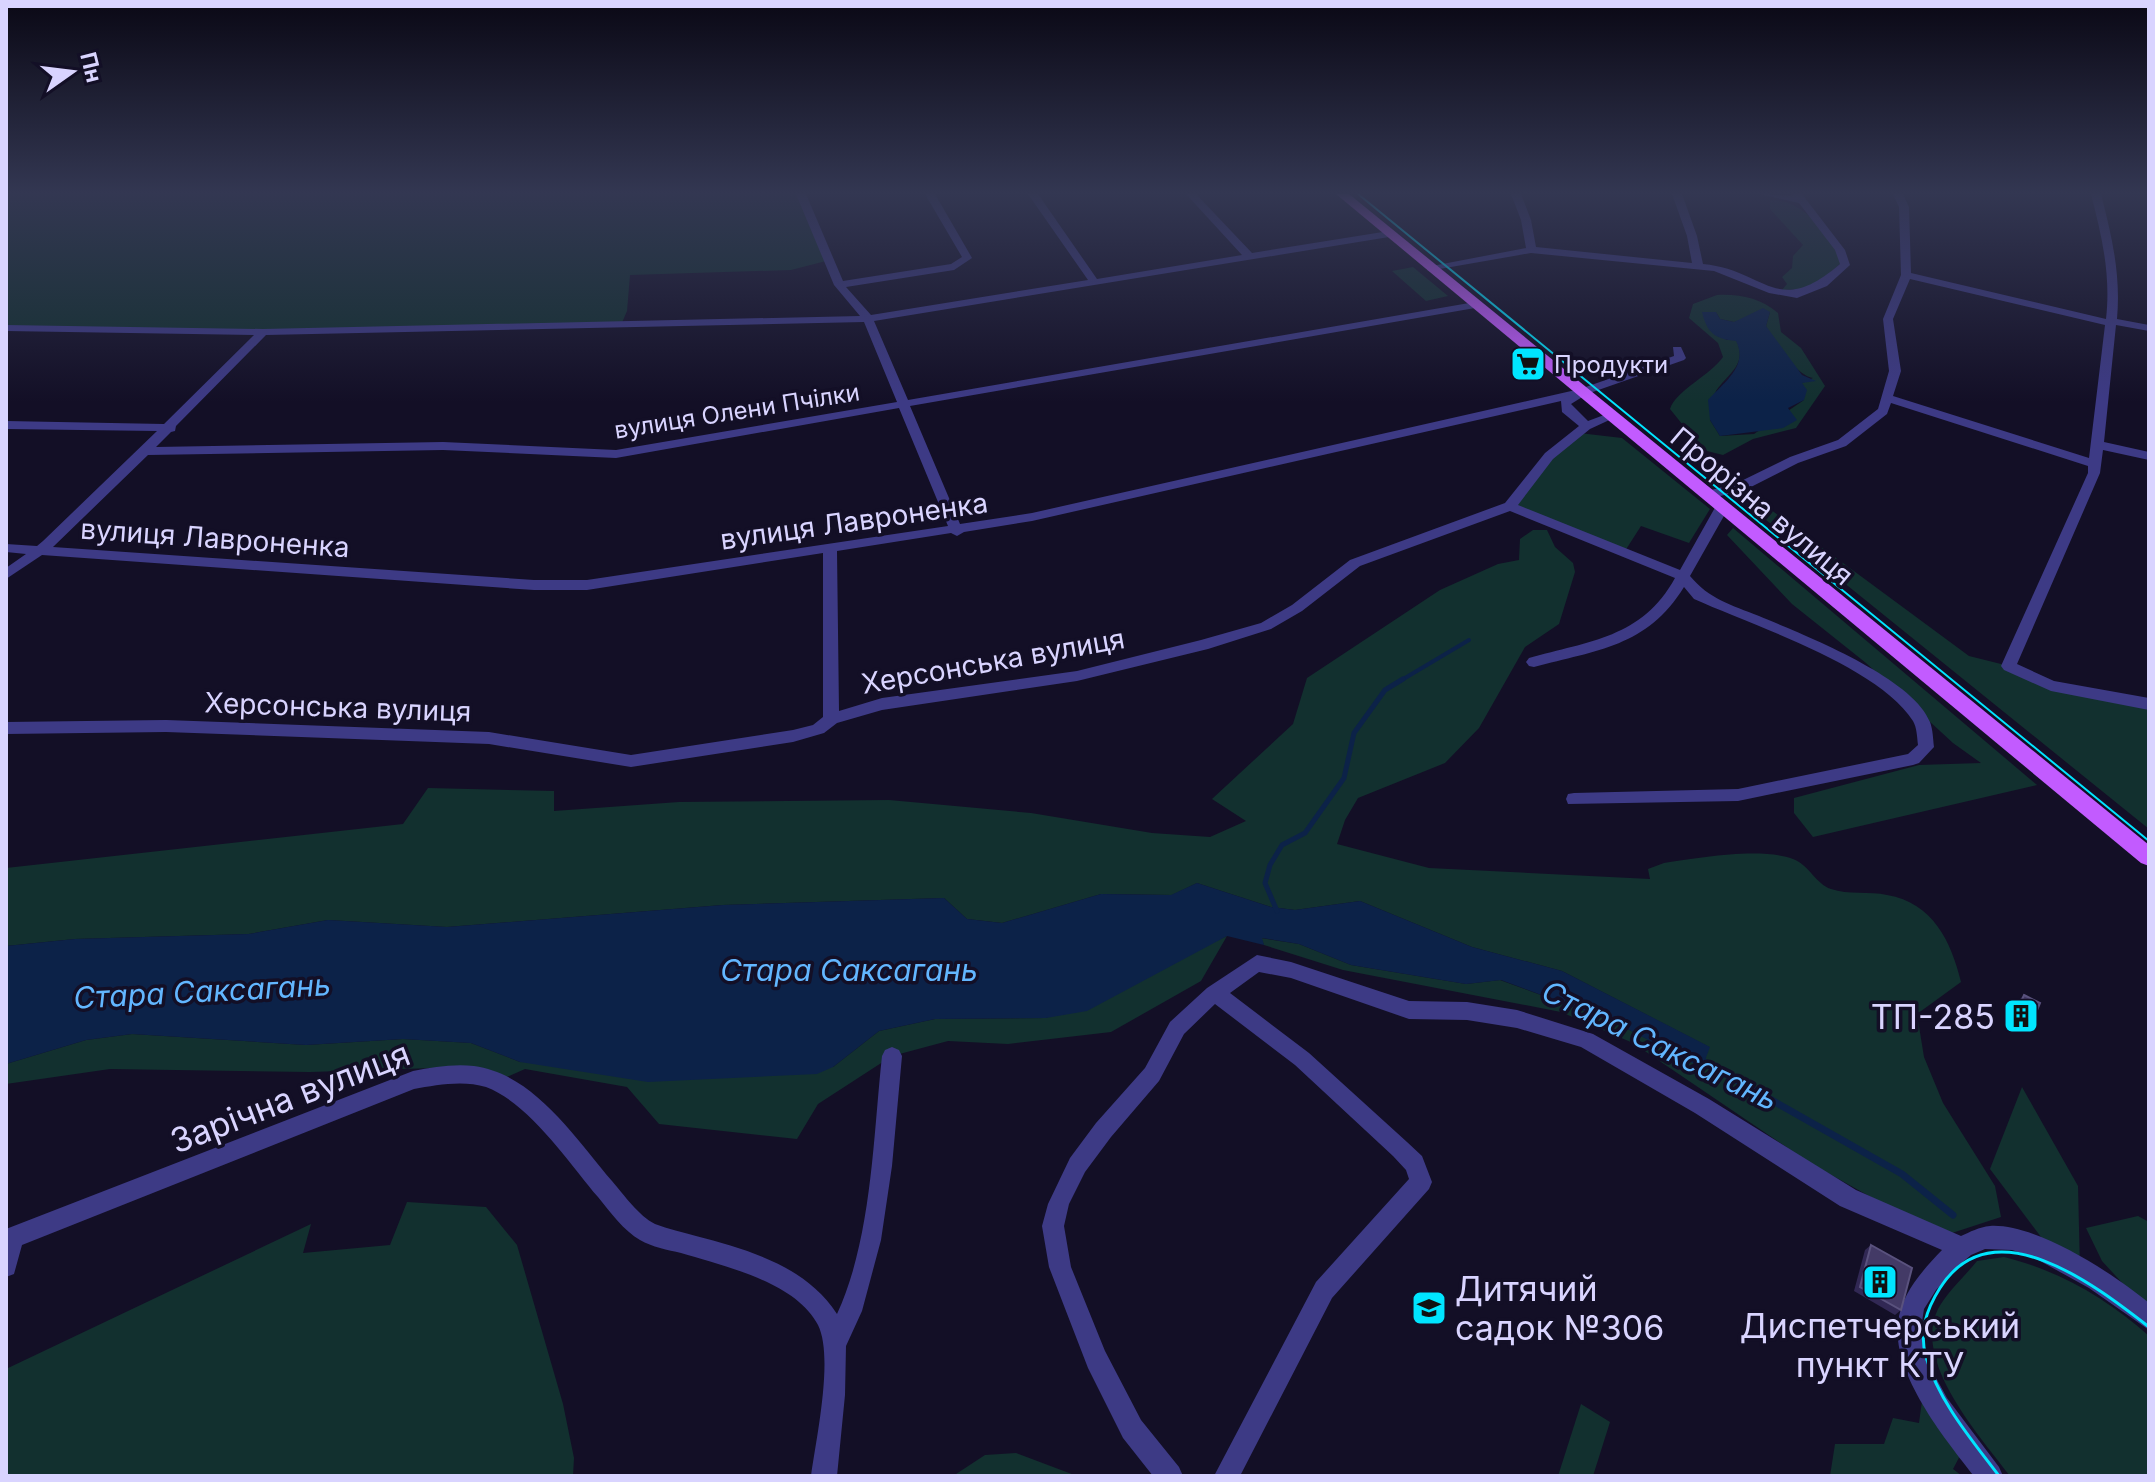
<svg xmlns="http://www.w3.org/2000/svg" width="2155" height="1482" font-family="Inter,sans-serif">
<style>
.green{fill:#12302f;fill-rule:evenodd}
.water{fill:#0c2248}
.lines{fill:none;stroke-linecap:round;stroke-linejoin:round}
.stream-far2{stroke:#0c2248;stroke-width:4}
.stream-far1{stroke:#0c2248;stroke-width:5}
.stream{stroke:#0c2248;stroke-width:7}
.minor{fill:#3d3a85;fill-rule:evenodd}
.major{fill:#c25bff;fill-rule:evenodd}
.tram-far1{stroke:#00e5ff;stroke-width:2}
.tram{stroke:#00e5ff;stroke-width:3}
.wall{fill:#312854}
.building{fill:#433a66;stroke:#5a527e;stroke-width:2}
.labels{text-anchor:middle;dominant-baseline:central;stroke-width:7;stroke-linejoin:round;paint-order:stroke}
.far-poi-label{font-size:24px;fill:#d9d4ff;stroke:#130f26;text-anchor:start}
.far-street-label{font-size:24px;fill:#d9d4ff;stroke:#130f26}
.street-label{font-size:28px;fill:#d9d4ff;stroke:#130f26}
.water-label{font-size:30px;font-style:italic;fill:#62b6ff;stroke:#130f26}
.near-poi-label{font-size:34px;fill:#d9d4ff;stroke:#130f26;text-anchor:end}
.near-street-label{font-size:34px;fill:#d9d4ff;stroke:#130f26}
</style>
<rect width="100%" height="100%" fill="#130f26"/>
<g class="green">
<polygon points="6,194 801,194 826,261 791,270 630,275 627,311 621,325 263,332 6,328"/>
<path d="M1770,200C1804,200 1822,229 1839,256L1841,263L1811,289L1782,290L1787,284L1782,277L1792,268L1793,256L1803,245L1770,209Z"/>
<polygon points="1413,267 1448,296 1426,301 1392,271"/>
<path d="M1717,295C1741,294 1760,298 1778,313L1781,332L1801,348L1825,386L1796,428L1753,439L1723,455L1703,450L1670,409C1676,390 1711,375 1723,357L1718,343L1689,318L1693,304ZM1716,312L1720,319L1734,322L1770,312L1766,326C1773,341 1796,375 1813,378L1801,383L1804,400L1754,434L1720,436L1710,420C1712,412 1712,399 1715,393C1725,375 1749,366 1736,340H1726Z"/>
<polygon points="1579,433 1622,438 1710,509 1689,543 1641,526 1625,551 1510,506 1549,456"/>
<polygon points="1734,488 1763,504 1969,656 2009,666 2051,686 2149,704 2149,829 1729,490"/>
<polygon points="1733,528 2037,785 1813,837 1794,813 1794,798 1919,765 1981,763 1953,743 1866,663 1792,604 1727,535"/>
<path d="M1533,530H1547L1555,547L1573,563L1575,572L1559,624L1525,647L1479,728L1445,763L1358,798L1345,820L1337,844L1429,868L1650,879L1648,869L1664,863C1699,858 1760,847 1793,859C1809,865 1816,884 1831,889C1848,895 1869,891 1887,895C1933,903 1951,941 1961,982L1917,1014L1924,1057L1943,1103L1995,1186L2001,1217L1952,1233L1878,1201L1810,1163L1633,1043L1561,1012L1343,970L1264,945L1261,938L1299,944L1351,965L1466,984L1500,980L1614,1022L1702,1067L1709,1047L1562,971L1472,947L1360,901L1295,910L1271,907L1197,883L1172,895L1101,894L1002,923L967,919L944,898L723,905L447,927L328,920L249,934L75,939L6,946V868L403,824L428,788L554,791V811L679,802L889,800L1031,813L1152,833L1210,837L1246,821L1212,799L1293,724L1307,678L1440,590L1498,564L1519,560L1520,539Z"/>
<polygon points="1227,936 1201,981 1111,1032 1008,1044 948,1041 892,1056 818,1104 797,1139 659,1124 627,1087 525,1069 493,1083 434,1068 310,1072 110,1069 6,1084 6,1064 86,1040 132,1034 306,1045 403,1039 471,1043 520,1062 833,1067 879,1031 935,1019 1046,1018"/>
<polygon points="2022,1087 2078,1186 2080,1270 2056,1257 1990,1169"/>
<polygon points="407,1202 486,1207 517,1245 563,1404 574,1458 573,1476 6,1476 6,1369 311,1224 303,1253 390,1245"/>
<polygon points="2138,1216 2149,1222 2149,1312 2102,1261 2086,1228"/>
<path d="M2004,1257C2060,1271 2106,1298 2149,1336V1476H2010C1980,1436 1912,1362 1938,1309C1947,1292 1965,1276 1977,1261Z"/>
<polygon points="1922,1401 1963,1450 1953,1469 1962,1476 1830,1476 1835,1444 1884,1444 1893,1418 1919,1423"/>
<polygon points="1581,1404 1610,1422 1593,1476 1558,1476"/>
<polygon points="1016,1453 1077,1476 953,1476 985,1455"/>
</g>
<g class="water">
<path d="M1763,308L1770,312L1766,326L1802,375L1816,381L1802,383L1807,390L1804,400L1788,408L1797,420L1783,428L1720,436L1710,420L1708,400C1723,383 1749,366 1736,341C1715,339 1707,333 1702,312H1716L1720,319L1734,322Z"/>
<polygon points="1197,883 1271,907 1295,910 1360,901 1472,947 1562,971 1710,1047 1702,1068 1614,1022 1501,980 1466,984 1351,965 1299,944 1262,938 1264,945 1227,936 1087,1011 1046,1018 935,1019 879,1031 833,1067 817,1074 648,1082 520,1062 471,1043 403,1039 306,1045 132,1034 86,1040 6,1064 6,946 75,939 249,934 328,920 447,927 723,905 944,898 967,919 1002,923 1101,894 1171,895"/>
</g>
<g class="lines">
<polyline class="stream-far2" points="1400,681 1469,640"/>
<polyline class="stream-far1" points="1277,911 1265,883 1270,865 1282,845 1305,833 1344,778 1354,733 1385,690 1403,679"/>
<polyline class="stream" points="1699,1059 1902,1174 1953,1215"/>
<g class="minor">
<path d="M796,194H806L843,281L951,264L962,257L925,194H935L972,258L954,270L846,287L871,315L1088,280L1028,194H1038L1097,279L1242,255L1186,194H1196L1252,253L1389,231L1394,234L1389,237L874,321L908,400L1475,302L1480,305L1475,308L910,406L960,524L1032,513L1580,389L1674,356L1673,347H1681L1686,358L1684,360L1587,394L1571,404L1588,421L1612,412L1618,416L1590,429L1553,459L1518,505L1680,570L1717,504H1727L1729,507L1690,576C1709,599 1731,605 1759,616C1802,634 1913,677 1930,722C1933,730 1933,739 1934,747L1919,763L1913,765L1738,801L1568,804L1566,799L1568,794L1574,793L1738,789L1908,754L1918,745C1917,737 1917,728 1913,721C1878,666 1754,626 1694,599L1684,587C1647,647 1597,650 1534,667L1529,666L1526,662L1529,658C1589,641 1642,638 1675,578L1510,511L1360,566L1302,611L1271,629L1208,649L1077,681L882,710L837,723L824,733L793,742L631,767L489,744L166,732L6,734V722L166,720L489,732L631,755L793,730L813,725L823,717V553L587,590H534L42,555L6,579V568L26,554L6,552V544L37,546L43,541L157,431L6,429V421L164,424L254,335L6,331V325L263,329L860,316L834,285ZM864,322L897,402L616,450L443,442L156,447L171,432L175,431L176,426L266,335ZM1561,401L1562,412L1579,426L1545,453L1505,503L1350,560L1292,605L1261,623L1201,640L1077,671L882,698L839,711L837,551L951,533L957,536L964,532L1032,521ZM899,408L948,526L587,580H534L53,547L148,455L443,450L616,458Z"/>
<path d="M1511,194H1521L1531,220L1536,247L1692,263L1687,236L1672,194H1682L1697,236L1703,264C1767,270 1776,319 1840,264L1835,250L1799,203L1760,194L1794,196L1792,194H1802L1845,250L1850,265L1827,286L1797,298L1769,293L1714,271L1531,253L1428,271L1427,269L1432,266L1526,248L1521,220Z"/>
<path d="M1893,194H1903L1909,207L1911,273L2106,319C2111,275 2102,237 2091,194H2101C2112,237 2121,275 2117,319L2149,325V331L2116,325L2104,442L2149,452V460L2103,450L2100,473L2017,664L2054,681L2149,698V710L2051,691L2004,670L2001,666L2088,473V466L1891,403L1887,414L1846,446L1798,463L1745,490L1708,499L1702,495L1703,492L1735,484L1790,457L1838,440L1878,409L1889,371L1883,319L1901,275L1899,207ZM1910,279L2105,325L2089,458L1893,396L1901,371L1893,319Z"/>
<path d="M1257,955L1291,962L1409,1001L1467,1002L1517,1010L1593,1034L1709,1099L1856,1190L1961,1236C1970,1232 1979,1227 1990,1226C2036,1223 2114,1274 2149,1303V1330L2089,1288L2031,1256L2012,1250L1985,1249L1971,1255L1958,1266L1936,1290L1924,1309L1921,1328L1923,1347L1928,1363L1947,1398L1999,1467L2003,1476H1974C1945,1439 1892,1374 1898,1323C1901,1294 1922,1271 1942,1250L1840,1206L1695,1113L1581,1047L1517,1028L1467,1020L1409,1019L1291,978L1259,972L1230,993L1309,1053L1407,1142L1422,1156L1432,1182L1429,1189L1332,1298L1240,1476H1214L1316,1282L1409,1179L1406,1170L1393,1156L1295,1065L1215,1004L1184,1034L1159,1081L1111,1137L1085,1172L1069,1204L1064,1226L1071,1267L1105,1351L1141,1420L1179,1467L1183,1476H1153L1123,1438L1088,1368L1049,1267L1042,1226L1048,1204L1070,1158L1096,1123L1145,1068L1170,1022L1207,988Z"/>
<path d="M892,1047L899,1050L902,1056L892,1166L881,1240L862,1311L846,1346L845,1395L837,1476H811C816,1439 834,1357 818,1325C796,1282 724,1266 681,1253C668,1250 652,1247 640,1240C624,1231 610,1212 598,1197C569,1163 529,1103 486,1087C463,1080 436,1085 414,1089L22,1245L14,1274L6,1277V1229L413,1071C433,1067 453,1064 474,1066C534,1074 575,1138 612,1181C624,1195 639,1216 655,1224C668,1229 683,1232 696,1236C749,1250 806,1266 837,1314C872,1238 873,1138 882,1056L885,1050Z"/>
</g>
<polygon class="major" points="1336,194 1349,194 2149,845 2149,866 2141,863"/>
<polyline class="tram-far1" points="1358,194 2149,841"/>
<path class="tram" d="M1999,1476C1972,1440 1939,1402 1926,1357C1919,1332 1926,1310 1940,1288C1993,1205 2096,1286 2149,1327"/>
</g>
<g class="wall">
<polygon points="2024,995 2031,1025 2024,1031 2009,1022 2018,1001"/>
<polygon points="1871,1245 1901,1310 1895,1315 1854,1291 1865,1250"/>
</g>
<g class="building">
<polygon points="2024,995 2040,1003 2031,1025 2015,1016"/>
<polygon points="1871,1245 1912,1268 1901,1310 1860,1287"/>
</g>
<linearGradient id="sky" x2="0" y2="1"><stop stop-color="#0a0815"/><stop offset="0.48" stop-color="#333752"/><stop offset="1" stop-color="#333752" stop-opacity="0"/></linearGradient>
<rect width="2155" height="402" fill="url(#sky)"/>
<defs>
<symbol id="supermarket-square" viewBox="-11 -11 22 22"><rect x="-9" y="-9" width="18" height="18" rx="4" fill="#00e5ff" stroke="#130f26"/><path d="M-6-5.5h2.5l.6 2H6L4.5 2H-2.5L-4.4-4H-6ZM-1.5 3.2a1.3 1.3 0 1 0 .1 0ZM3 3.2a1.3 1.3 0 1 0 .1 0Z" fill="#111"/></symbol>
<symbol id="building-square" viewBox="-11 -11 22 22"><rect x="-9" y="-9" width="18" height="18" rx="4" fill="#00e5ff" stroke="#130f26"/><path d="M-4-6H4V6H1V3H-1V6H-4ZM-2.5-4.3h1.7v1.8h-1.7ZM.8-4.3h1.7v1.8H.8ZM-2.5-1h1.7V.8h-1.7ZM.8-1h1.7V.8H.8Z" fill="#111"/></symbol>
<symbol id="school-square" viewBox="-11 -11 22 22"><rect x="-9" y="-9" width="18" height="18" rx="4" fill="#00e5ff" stroke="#130f26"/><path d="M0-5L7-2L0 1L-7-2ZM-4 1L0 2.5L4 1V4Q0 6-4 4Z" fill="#111"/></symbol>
</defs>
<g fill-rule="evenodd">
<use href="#supermarket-square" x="1508" y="344" width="40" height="40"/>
<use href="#building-square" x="2001" y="996" width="40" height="40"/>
<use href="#building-square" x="1860" y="1262" width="40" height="40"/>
<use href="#school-square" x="1409" y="1288" width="40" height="40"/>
</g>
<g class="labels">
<g class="far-poi-label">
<text x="1554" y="364">Продукти</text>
</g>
<g class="far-street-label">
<text transform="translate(737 411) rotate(-9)">вулиця Олени Пчілки</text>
</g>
<g class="street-label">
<text transform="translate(1762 506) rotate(40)">Прорізна вулиця</text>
<text transform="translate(854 521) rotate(-8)">вулиця Лавроненка</text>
<text transform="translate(215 538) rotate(4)">вулиця Лавроненка</text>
<text transform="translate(993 661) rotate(-10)">Херсонська вулиця</text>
<text transform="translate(338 707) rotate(2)">Херсонська вулиця</text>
</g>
<g class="water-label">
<text x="849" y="970">Стара Саксагань</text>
<text transform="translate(202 991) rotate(-3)">Стара Саксагань</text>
<text transform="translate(1660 1045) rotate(26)">Стара Саксагань</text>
</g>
<g class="near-poi-label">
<text x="1995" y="1016">ТП-285</text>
<text x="1455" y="1288" text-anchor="start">Дитячий<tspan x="1455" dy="39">садок №306</tspan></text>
<text x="1880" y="1325" text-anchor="middle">Диспетчерський<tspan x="1880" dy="39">пункт КТУ</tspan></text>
</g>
<g class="near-street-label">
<text transform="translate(290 1097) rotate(-21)">Зарічна вулиця</text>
</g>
</g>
<rect width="2155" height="1482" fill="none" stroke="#d9d4ff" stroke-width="16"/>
<g transform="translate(72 72) rotate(76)" stroke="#130f26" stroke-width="6" paint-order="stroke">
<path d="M0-6L14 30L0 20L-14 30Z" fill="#d9d4ff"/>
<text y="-12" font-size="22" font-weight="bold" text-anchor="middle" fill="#d9d4ff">Пн</text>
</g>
</svg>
